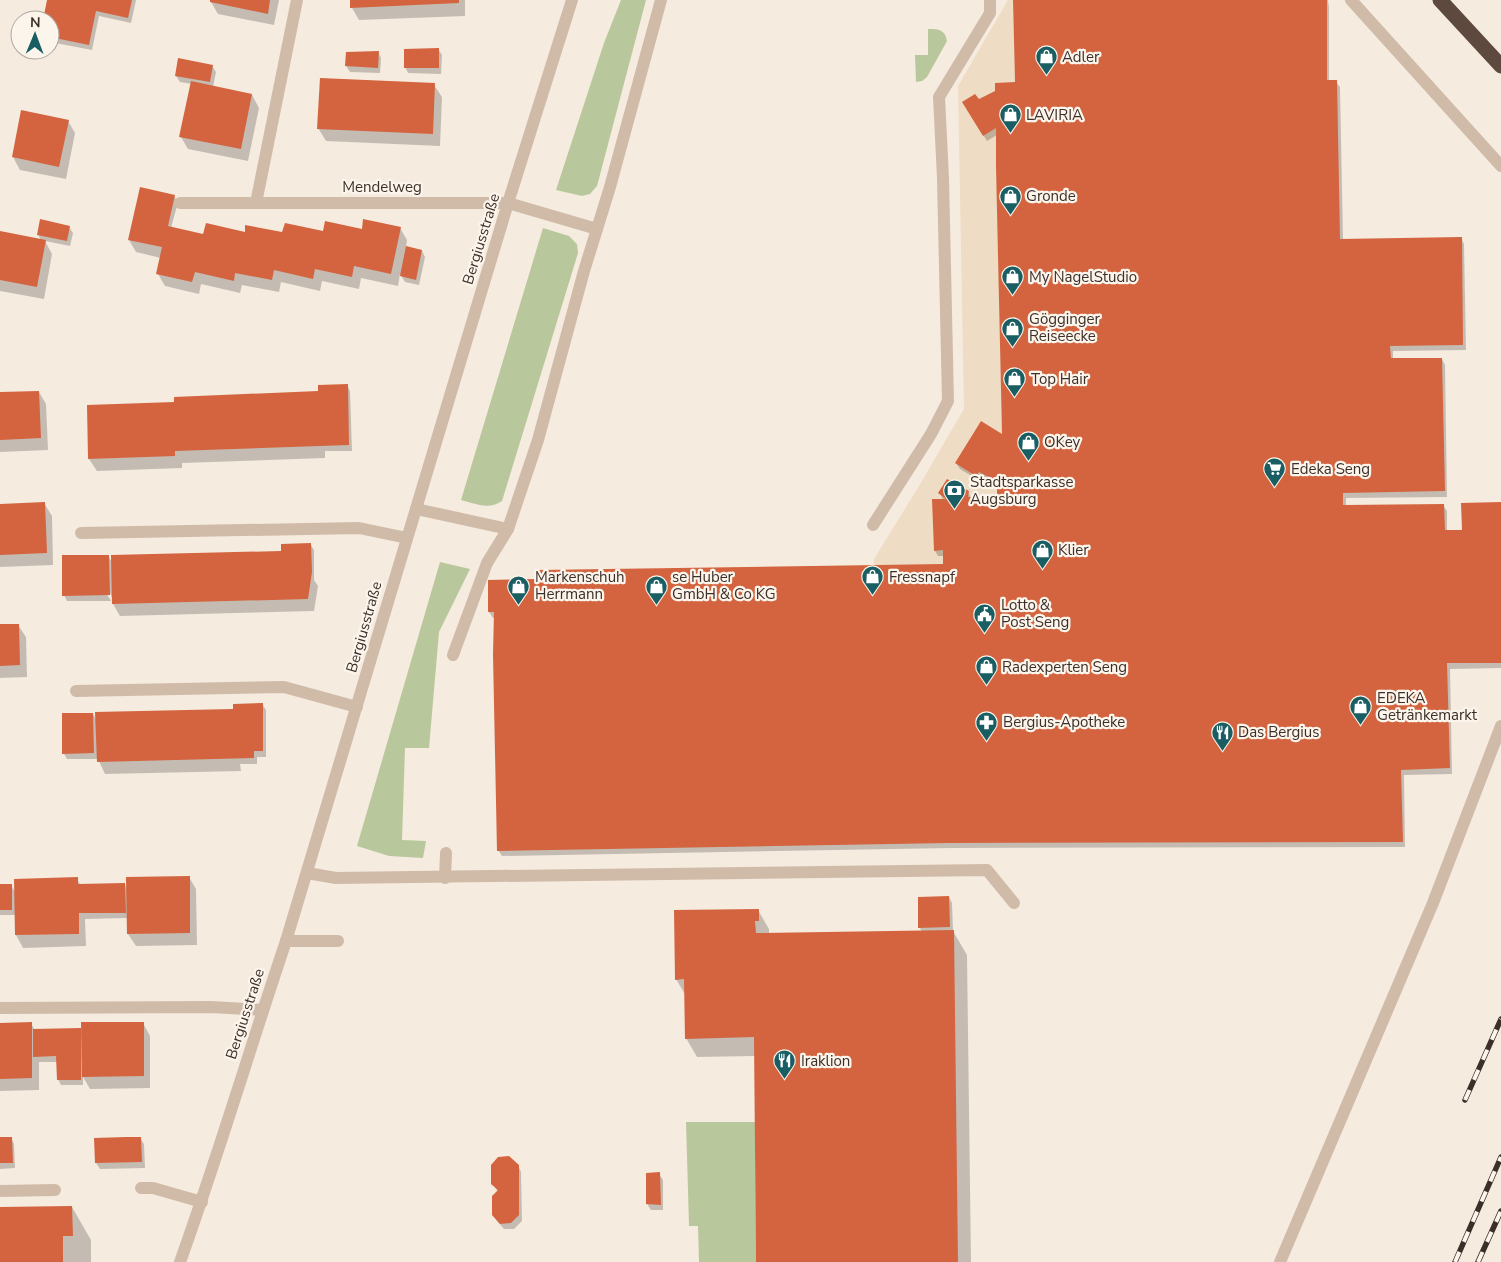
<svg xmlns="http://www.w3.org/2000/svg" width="1501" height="1262" font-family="'Nunito Sans',sans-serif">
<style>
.green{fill:#b9c79c}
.plaza{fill:#efdcc4}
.shadow{fill:#0003}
.building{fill:#d3643f}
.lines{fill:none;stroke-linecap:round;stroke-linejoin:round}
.minor{stroke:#d0bba9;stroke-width:12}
.highway{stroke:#5e493f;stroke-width:15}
.rail-casing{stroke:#3c2f29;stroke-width:5.5}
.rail{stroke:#fcf5ec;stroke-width:4;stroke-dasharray:11;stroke-linecap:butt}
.labels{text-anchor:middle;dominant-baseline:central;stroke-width:4.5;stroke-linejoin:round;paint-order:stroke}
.poi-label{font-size:15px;fill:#3c2f29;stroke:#fcf5ec;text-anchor:start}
.street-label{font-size:15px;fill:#3c2f29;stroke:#fcf5ec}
</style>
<rect width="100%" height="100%" fill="#f6ebdf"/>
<g class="green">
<polygon points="621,0 646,0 597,186 590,194 582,196 556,190 604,43"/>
<path d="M928,29C938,29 945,29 947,41L927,77L922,81L916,82L915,55H928Z"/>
<path d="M543,228L569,236L577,244L578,253L502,501C488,510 477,504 461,500Z"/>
<polygon points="440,562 470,569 439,632 429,748 405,748 402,840 426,841 423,858 389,856 357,846"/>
<polygon points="686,1122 755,1122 756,1262 699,1262 698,1226 689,1226"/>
</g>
<polygon class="plaza" points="1008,0 1013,0 1015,82 995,83 995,91 979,99 996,128 1002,434 979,471 997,481 997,496 968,497 968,491 946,499 933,499 934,551 943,550 943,576 874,578 874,559 919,486 964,409 958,86"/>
<g class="shadow">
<polygon points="48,0 136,0 131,23 99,16 92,50 50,42 50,20 44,20"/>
<polygon points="212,0 279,0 274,25 218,14 211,2"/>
<polygon points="351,0 465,0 465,16 359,20 352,8"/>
<polygon points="1015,0 1328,0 1329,7 1329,81 1336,82 1340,87 1343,240 1461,238 1464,244 1466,350 1393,351 1393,359 1442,359 1445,365 1447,497 1346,498 1346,506 1443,505 1447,511 1447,531 1464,532 1501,503 1501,668 1450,669 1452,774 1404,775 1405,847 951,848 502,856 498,850 495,618 493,618 489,612 489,581 944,565 944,556 938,556 935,551 943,500 940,493 968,492 971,498 999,497 999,485 983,477 980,481 960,469 956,463 1004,436 997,135 987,141 964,103 978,101 1016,84"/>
<polygon points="438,49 442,55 441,74 408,73 405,67"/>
<polygon points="378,52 381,58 380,73 350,72 346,66 347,54"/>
<polygon points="212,66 216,72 213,87 252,95 259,108 248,161 188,149 181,137 192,84 180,82 176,76"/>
<polygon points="434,85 442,97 440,146 326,141 318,128"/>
<polygon points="68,121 75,133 66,179 20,170 13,157"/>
<polygon points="174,196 178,202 171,228 204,236 246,233 283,234 400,228 407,240 406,247 422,251 425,257 419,285 405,282 400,274 398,286 361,278 359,289 322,281 320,291 281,282 279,292 242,285 240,293 201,284 199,294 165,286 158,274 161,258 136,252 129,240"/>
<polygon points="69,227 73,233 70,246 45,241 52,254 44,299 0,291 0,233 41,241 38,234"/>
<polygon points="347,385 350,391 352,451 325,451 325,458 182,463 182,468 97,471 89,459"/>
<polygon points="39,392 46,404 48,450 0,452 0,393"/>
<polygon points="44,503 52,516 53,565 0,567 0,505"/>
<polygon points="310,544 314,550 314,580 318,586 314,611 120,616 113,604 113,599 108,589 105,591 111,601 67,601 64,595 108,556 112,562 282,556"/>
<polygon points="0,625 18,625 26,637 27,677 0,678"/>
<polygon points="262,704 266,710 266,757 257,757 257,764 240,764 241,771 105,774 98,759 67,759 64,754 93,714 97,721 234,710"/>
<polygon points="189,877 196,889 197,945 136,946 128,934 128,918 85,919 86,946 23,948 16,935 15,915 0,915 0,885 11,885 15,892 77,879 81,886 125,885 128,890"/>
<polygon points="949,897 952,903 953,931 967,955 971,1262 758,1262 755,1056 697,1057 686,1038 686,996 676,979 758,910 769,929 769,934 922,932 920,928 919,898"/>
<polygon points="143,1023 150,1036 150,1088 90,1089 83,1077 83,1085 61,1085 58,1079 58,1062 39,1062 39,1090 0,1091 0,1024 31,1024 35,1030 80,1029 83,1034"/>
<polygon points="11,1138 14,1144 15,1168 0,1169 0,1139"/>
<polygon points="140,1138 144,1144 145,1168 100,1169 96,1163"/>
<polygon points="518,1165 521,1172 522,1221 514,1229 504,1229 497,1221 493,1215 498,1192 492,1183"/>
<polygon points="659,1174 663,1180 663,1210 651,1210 647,1204"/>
<polygon points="72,1207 91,1240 91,1262 0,1262 0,1209"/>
</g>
<g class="building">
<polygon points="47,0 132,0 128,18 96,11 89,45 50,37 50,20 43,20"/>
<polygon points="210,0 270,0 268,14 210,2"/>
<polygon points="350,0 459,0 459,3 350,8"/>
<polygon points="1013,0 1327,0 1327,80 1337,80 1340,239 1462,237 1463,345 1390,346 1391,358 1442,358 1445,491 1343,493 1343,505 1444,504 1445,530 1462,530 1461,503 1501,502 1501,663 1447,663 1450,768 1401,770 1403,842 948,843 497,851 493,654 494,612 488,612 488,580 537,579 537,570 943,564 943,550 934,551 932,499 946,499 938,493 947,479 969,491 968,497 997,496 997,481 979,472 976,476 955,463 981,421 1002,434 996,166 996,128 983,136 962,102 975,94 979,99 995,91 995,83 1015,82"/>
<polygon points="439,48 439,68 404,68 404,49"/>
<polygon points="379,51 378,68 345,66 346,52"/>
<polygon points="178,58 213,65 210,82 175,76"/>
<polygon points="320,78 435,83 433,134 317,129"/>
<polygon points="191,81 252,94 241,149 179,137"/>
<polygon points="21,110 69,120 59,167 12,157"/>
<polygon points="140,187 175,195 168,226 203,234 206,223 245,232 245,225 282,232 285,223 323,231 325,221 362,229 363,219 401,227 391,274 354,266 352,277 315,269 313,279 274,270 272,280 235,273 234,281 195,272 192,282 156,274 162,247 128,240"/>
<polygon points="40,219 70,226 67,241 37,235"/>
<polygon points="0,231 46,240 37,287 0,280"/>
<polygon points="406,246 422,250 416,280 400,276"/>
<polygon points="348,384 349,445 175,451 175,456 88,459 87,405 174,402 174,397 318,391 318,385"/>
<polygon points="39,391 41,438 0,440 0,392"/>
<polygon points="45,502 47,553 0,555 0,504"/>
<polygon points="311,543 312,572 308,599 112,604 111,555 281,551 281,544"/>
<polygon points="62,555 109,555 110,595 62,596"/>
<polygon points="0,624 19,624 20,665 0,666"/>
<polygon points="263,703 263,751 254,751 254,758 97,762 95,712 233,709 233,704"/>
<polygon points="62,713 93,713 94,753 62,754"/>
<polygon points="190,876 190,933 127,934 126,877"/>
<polygon points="78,877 78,884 125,883 126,913 79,913 79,934 15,935 14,879"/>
<rect x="0" y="884" width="12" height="26"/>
<polygon points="949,896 950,927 918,928 918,897"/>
<polygon points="759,909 759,921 755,921 756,933 954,930 958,1262 756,1262 754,1037 685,1039 684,979 675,980 674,910"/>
<polygon points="32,1022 32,1078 0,1079 0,1023"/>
<polygon points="81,1022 144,1022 144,1076 82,1077"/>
<polygon points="81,1028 81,1080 57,1080 56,1056 33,1057 33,1029"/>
<polygon points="0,1137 12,1137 13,1163 0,1163"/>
<polygon points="126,1137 141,1137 142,1162 95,1163 94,1138"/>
<polygon points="509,1156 519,1165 519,1215 511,1223 500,1224 492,1215 492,1196 498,1190 491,1184 491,1165 498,1157"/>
<polygon points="660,1172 661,1205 646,1204 646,1173"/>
<polygon points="72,1206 73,1236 63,1236 63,1262 0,1262 0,1207"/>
</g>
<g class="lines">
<g class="minor">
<polyline points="1351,0 1501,166"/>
<polyline points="180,203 508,203 597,229"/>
<polyline points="256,203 297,0"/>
<polyline points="416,509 508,529"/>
<polyline points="873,525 931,434 948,401 943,178 939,97 990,13 990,0"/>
<polyline points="81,533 359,528 407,538"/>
<polyline points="453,655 487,563 508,529 538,440 584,271 610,187 661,0"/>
<polyline points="76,691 284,687 357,707"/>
<polyline points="307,873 336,878 987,870 1014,903"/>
<polyline points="445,878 446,853"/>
<polyline points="286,941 338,941"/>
<polyline points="0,1008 210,1007 263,1010"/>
<polyline points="141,1188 153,1188 202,1202"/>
<polyline points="0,1191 55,1190"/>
<path d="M180,1262C218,1156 250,1048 286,941L508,203L572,0"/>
<polyline points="1280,1262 1433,903 1501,726"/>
</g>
<polyline class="highway" points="1440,0 1501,66"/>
<defs>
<g id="rail">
<polyline points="1465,1100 1501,1019"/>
<polyline points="1455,1262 1501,1157"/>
<polyline points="1478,1262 1501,1211"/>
</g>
</defs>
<use href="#rail" class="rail-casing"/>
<use href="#rail" class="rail"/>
</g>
<defs>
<symbol id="shop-pin" viewBox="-11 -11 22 30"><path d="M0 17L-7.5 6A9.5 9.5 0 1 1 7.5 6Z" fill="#195e63" stroke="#fcf5ec"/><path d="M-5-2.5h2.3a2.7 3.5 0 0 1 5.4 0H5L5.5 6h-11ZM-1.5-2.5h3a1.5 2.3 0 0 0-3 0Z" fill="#fff"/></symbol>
<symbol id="supermarket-pin" viewBox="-11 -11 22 30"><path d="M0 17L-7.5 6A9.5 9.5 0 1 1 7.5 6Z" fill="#195e63" stroke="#fcf5ec"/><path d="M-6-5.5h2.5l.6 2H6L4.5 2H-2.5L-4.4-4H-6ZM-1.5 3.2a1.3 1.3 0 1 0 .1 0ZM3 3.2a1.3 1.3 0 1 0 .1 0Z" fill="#fff"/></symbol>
<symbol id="bank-pin" viewBox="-11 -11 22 30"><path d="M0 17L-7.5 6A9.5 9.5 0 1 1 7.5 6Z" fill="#195e63" stroke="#fcf5ec"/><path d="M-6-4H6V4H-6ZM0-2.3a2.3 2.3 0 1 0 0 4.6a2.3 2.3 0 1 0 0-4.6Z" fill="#fff"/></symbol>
<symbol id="civic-pin" viewBox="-11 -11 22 30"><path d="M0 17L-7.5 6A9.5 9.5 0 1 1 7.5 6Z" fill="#195e63" stroke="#fcf5ec"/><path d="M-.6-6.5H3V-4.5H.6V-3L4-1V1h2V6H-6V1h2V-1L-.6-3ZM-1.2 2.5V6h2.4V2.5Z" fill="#fff"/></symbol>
<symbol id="pharmacy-pin" viewBox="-11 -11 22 30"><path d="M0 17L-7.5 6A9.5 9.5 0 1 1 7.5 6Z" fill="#195e63" stroke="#fcf5ec"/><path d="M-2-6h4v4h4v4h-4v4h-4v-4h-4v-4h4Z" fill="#fff"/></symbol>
<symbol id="restaurant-pin" viewBox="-11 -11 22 30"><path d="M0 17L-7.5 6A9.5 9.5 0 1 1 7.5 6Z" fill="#195e63" stroke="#fcf5ec"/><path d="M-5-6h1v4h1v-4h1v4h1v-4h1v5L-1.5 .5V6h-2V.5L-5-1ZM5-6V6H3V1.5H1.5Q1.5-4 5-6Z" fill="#fff"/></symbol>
</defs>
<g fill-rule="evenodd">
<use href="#shop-pin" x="1034" y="44" width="25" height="34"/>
<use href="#shop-pin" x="998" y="102" width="25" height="34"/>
<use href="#shop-pin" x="998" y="184" width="25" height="34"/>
<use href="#shop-pin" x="1000" y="264" width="25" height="34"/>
<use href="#shop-pin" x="1000" y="316" width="25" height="34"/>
<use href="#shop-pin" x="1002" y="366" width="25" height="34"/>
<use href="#shop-pin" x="1016" y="430" width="25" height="34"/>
<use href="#supermarket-pin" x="1262" y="456" width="25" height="34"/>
<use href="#bank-pin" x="942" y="478" width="25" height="34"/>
<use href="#shop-pin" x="1030" y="538" width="25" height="34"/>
<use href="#shop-pin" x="860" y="564" width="25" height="34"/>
<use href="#shop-pin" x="506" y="574" width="25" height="34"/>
<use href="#shop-pin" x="644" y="574" width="25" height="34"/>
<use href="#civic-pin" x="972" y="602" width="25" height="34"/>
<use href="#shop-pin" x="974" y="654" width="25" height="34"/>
<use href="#shop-pin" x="1348" y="694" width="25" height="34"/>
<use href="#pharmacy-pin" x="974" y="710" width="25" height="34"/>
<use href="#restaurant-pin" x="1210" y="720" width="25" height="34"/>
<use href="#restaurant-pin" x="772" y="1048" width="25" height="34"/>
</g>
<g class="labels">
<g class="poi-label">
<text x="1062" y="57">Adler</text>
<text x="1026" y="115">LAVIRIA</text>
<text x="1026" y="196">Gronde</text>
<text x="1029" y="277">My NagelStudio</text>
<text x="1029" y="319">Gögginger<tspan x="1029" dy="17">Reiseecke</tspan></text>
<text x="1031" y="379">Top Hair</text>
<text x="1044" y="442">OKey</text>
<text x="1291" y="469">Edeka Seng</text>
<text x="970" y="482">Stadtsparkasse<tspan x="970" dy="17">Augsburg</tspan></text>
<text x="1058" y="550">Klier</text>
<text x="535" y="577">Markenschuh<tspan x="535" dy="17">Herrmann</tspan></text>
<text x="672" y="577">se Huber<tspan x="672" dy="17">GmbH &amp; Co KG</tspan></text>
<text x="889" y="577">Fressnapf</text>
<text x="1001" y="605">Lotto &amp;<tspan x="1001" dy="17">Post Seng</tspan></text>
<text x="1002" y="667">Radexperten Seng</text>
<text x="1377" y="698">EDEKA<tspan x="1377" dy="17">Getränkemarkt</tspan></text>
<text x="1003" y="722">Bergius-Apotheke</text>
<text x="1238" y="732">Das Bergius</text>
<text x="801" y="1061">Iraklion</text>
</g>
<g class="street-label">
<text x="382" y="187">Mendelweg</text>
<text transform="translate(481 239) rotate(-73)">Bergiusstraße</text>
<text transform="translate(364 627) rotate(-74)">Bergiusstraße</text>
<text transform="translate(245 1014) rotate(-72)">Bergiusstraße</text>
</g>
</g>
<g transform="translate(35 35) rotate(1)"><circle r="24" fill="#fcf5ec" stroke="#afa69e"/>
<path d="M0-4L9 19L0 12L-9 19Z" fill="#195e63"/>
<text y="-8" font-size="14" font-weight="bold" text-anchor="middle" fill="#3c2f29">N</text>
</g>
</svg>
